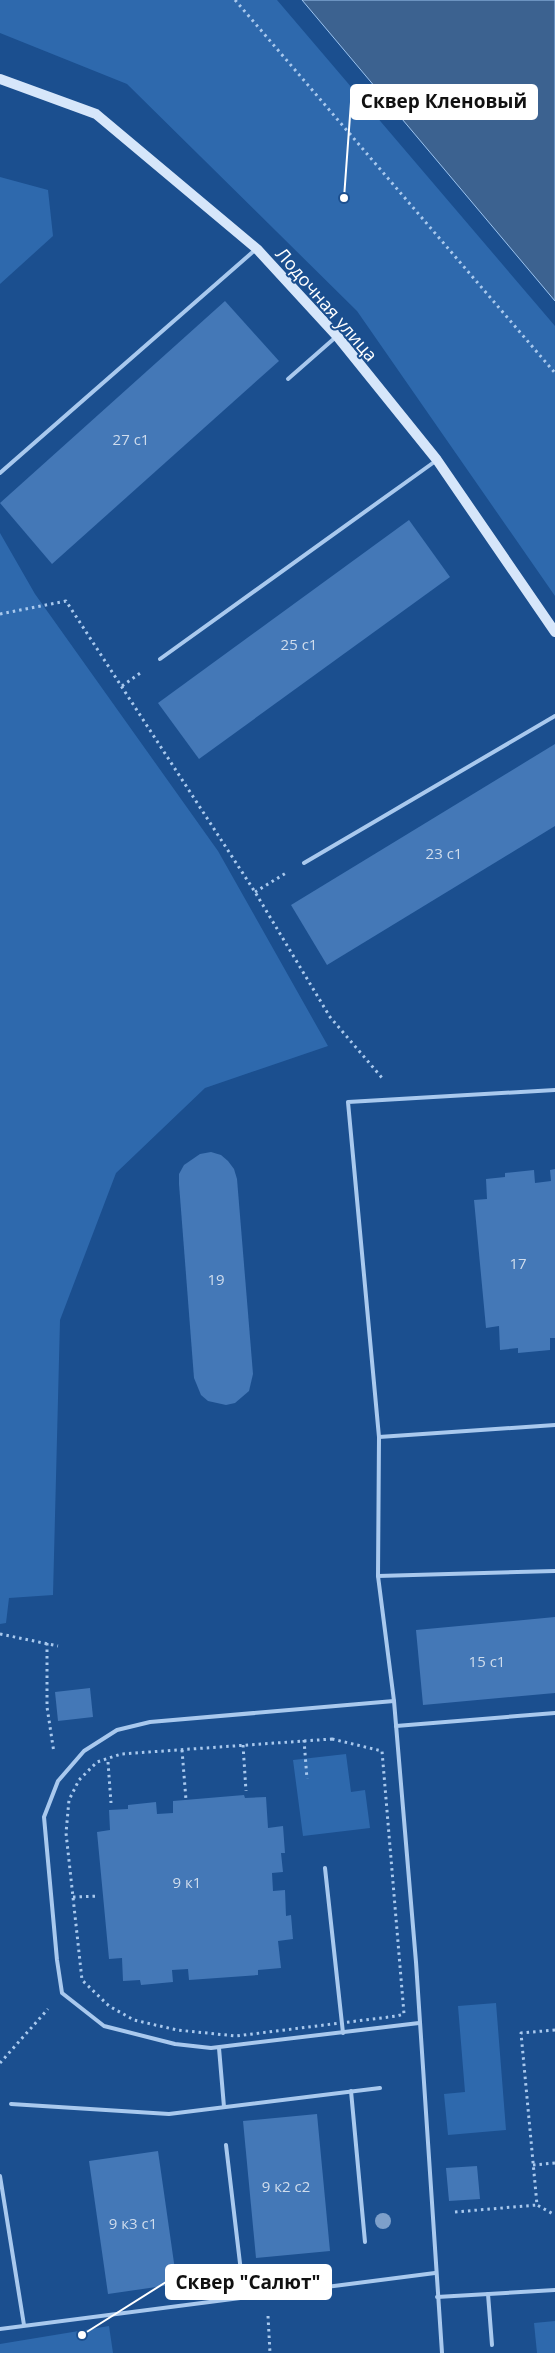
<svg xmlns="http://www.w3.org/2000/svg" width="555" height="2353" font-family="'Open Sans',sans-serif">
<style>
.green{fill:#2e69ad}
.water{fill:#3c6290;stroke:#9cc4f0}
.building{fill:#4478b7}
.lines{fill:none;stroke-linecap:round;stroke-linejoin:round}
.path{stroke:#a9c9ee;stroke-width:3;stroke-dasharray:2.5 4;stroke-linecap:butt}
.lane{stroke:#a9c9ee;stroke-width:4}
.secondary{stroke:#d6e6fa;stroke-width:10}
.tree{fill:#7ea0ca}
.labels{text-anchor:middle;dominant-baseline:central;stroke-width:4;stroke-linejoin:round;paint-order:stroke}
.number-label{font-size:15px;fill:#d0dded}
.street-label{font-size:18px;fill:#fff;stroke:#1b4f8f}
.leader{fill:none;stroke:#fff;stroke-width:2}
.callout-dot{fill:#fff;stroke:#1b4f8f;stroke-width:2}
.callout{fill:#fff;stroke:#fff;stroke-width:2}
.callout-label{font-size:19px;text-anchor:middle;font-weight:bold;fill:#111}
</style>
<rect width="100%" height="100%" fill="#1b4f8f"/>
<g class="green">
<polygon points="0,0 277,0 555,326 555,596 357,311 127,84 0,33"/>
<polygon points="0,177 48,190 53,236 0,284"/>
<polygon points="0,533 35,594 218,851 328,1046 205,1088 116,1173 60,1320 53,1595 9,1598 6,1623 0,1624"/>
<polygon points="346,1754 351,1792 365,1790 370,1828 303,1836 293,1760"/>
<polygon points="496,2003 506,2130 448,2135 444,2094 465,2092 458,2006"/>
<polygon points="555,2321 555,2353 537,2353 534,2323"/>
<polygon points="109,2326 113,2353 0,2353 0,2344"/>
</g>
<polygon class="water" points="302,0 555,0 555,301"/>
<g class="building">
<polygon points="225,301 279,361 52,564 0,503"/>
<polygon points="409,520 450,577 199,759 158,703"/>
<polygon points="555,744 555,826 327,965 291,905"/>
<polygon points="211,1152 221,1155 228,1161 234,1169 237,1179 253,1374 249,1391 235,1403 226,1405 208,1401 201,1395 194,1378 179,1184 179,1174 184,1165 200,1154"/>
<polygon points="555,1169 555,1338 550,1338 550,1350 518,1353 518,1348 500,1350 499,1326 486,1328 474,1200 487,1199 486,1179 505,1177 505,1173 534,1170 535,1183 551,1181 550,1170"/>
<polygon points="555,1617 555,1693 423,1705 416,1630"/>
<polygon points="90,1688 93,1717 58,1721 55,1692"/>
<polygon points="244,1795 245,1798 266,1797 268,1828 283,1826 285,1853 281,1853 283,1872 272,1873 273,1891 285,1890 286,1916 291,1915 293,1939 278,1941 281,1968 258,1970 258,1975 189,1980 188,1969 172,1970 173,1982 141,1985 140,1980 123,1981 122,1958 109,1959 97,1832 110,1830 109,1810 128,1809 128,1805 156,1802 157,1814 173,1813 173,1801"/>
<polygon points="317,2114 330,2251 256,2258 243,2121"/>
<polygon points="158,2151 177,2284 108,2294 89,2161"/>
<polygon points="477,2166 480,2199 449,2201 446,2168"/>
</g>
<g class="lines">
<g class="path">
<polyline points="235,0 555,373"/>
<polyline points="0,614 66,601 255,892 330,1017 383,1079"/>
<polyline points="122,686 143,671"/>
<polyline points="255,892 286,873"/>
<polyline points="0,1634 58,1646"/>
<polyline points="47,1643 47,1707 54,1753"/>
<polygon points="332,1739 382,1751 404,2014 397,2016 236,2036 177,2030 134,2020 109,2006 82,1980 66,1833 69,1800 79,1780 97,1762 121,1754"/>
<polyline points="304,1740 307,1779"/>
<polyline points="243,1745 246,1791"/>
<polyline points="182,1750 186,1800"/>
<polyline points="108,1762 111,1803"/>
<polyline points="73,1897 99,1896"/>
<polyline points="555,2030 521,2033 537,2205 555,2215"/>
<polyline points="0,2063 48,2009"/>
<polyline points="533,2165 555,2163"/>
<polyline points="455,2212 537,2205"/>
<polyline points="268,2316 270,2353"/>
</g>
<g class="lane">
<polyline points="288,379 337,336"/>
<polyline points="0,473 255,250"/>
<polyline points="160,659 437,460"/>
<polyline points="304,863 555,716"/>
<polyline points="379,1437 555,1425"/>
<polyline points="378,1576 555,1571"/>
<polyline points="394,1701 150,1722 117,1730 84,1751 58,1781 44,1817 57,1960 62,1993 104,2026 175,2044 211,2048 419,2023"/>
<polyline points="396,1726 555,1713"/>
<polyline points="325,1868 343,2033"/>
<polyline points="219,2048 224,2107"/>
<polyline points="351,2091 365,2242"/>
<polyline points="11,2104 169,2114 380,2088"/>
<polyline points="226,2145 244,2297"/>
<polyline points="0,2176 24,2325"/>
<polyline points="488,2294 492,2345"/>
<polyline points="437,2297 555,2290"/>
<polyline points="0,2329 435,2273"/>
<polyline points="442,2353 416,1962 394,1701 378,1576 379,1437 348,1102 555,1090"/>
</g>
<polyline class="secondary" points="0,79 96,114 257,249 337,336 437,460 555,632"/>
</g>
<circle class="tree" cx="383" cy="2221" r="8"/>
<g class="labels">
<g class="number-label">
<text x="131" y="439">27 с1</text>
<text x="299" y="644">25 с1</text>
<text x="444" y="853">23 с1</text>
<text x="518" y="1263">17</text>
<text x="216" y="1279">19</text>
<text x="487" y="1661">15 с1</text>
<text x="187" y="1882">9 к1</text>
<text x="286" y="2186">9 к2 с2</text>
<text x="133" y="2223">9 к3 с1</text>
</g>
<g class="street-label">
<text transform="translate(327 304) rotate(49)">Лодочная улица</text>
</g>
</g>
<path class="leader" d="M344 198L351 102M82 2335L166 2282"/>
<g class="callout-dot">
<circle cx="344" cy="198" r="5"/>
<circle cx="82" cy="2335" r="5"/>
</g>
<g class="callout">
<rect x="351" y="85" width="186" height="34" rx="5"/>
<rect x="166" y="2265" width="165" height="34" rx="5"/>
</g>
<g class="callout-label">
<text x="444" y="108">Сквер Кленовый</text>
<text x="248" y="2289">Сквер "Салют"</text>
</g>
</svg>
